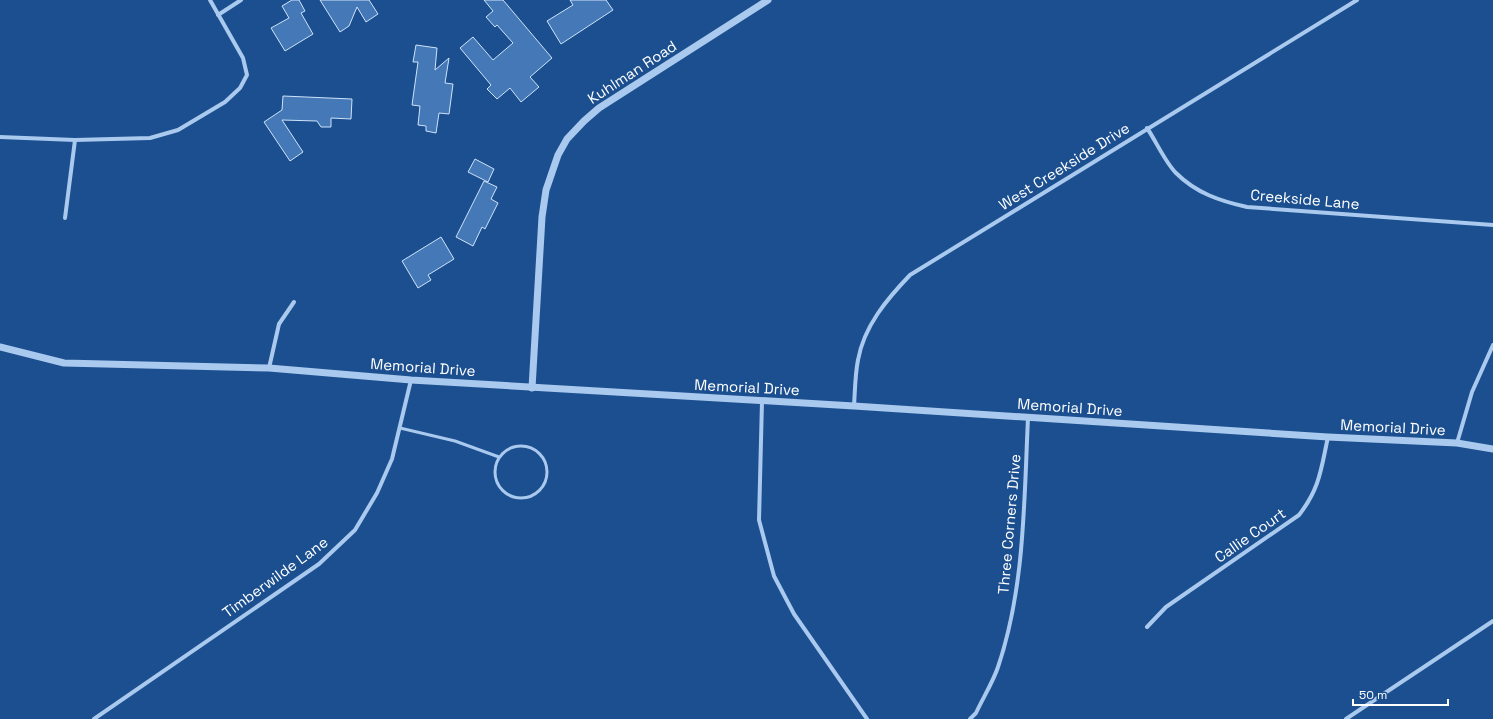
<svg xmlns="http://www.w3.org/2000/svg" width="1493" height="719" font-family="'Space Grotesk',sans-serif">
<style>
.building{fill:#4478b7;stroke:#cfe3fa}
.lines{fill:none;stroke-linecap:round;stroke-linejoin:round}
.service{stroke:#a9c9ee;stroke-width:3}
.minor{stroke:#a9c9ee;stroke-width:4}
.tertiary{stroke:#a9c9ee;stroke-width:7}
.labels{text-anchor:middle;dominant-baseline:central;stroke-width:4;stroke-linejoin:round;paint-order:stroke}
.street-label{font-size:15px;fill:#fff;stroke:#1b4f8f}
</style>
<rect width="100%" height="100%" fill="#1b4f8f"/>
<g class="building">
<polygon points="292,0 299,0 305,11 301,13 313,34 285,51 271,28 289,18 282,6"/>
<polygon points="320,0 369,0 378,14 366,22 357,7 349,26 340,32"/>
<polygon points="484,0 503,0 552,58 530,77 539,87 521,102 510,88 497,99 487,89 491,85 460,48 473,37 493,60 513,43 497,25 495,27 486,17 493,11"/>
<polygon points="570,0 606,0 613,10 561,44 547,21 573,5"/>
<polygon points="416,45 437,48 435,70 449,58 445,83 453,84 449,114 439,113 436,133 426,131 426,126 418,125 420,106 412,105 418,62 413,62"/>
<polygon points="283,96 352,99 351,119 331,118 331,127 321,127 317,121 282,120 303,152 290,161 264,122 282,110"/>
<polygon points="475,159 494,169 488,182 468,172"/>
<polygon points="484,181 497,187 491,199 498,203 485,229 482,227 473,246 456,237"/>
<polygon points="441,237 454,259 428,275 431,280 418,288 402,261"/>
</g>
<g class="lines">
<g class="service">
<polyline points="400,428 455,441 499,457"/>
<circle cx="521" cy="472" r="26"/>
</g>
<g class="minor">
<polyline points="218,15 241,0"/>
<path d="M1147,128C1156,141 1165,162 1176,173C1196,193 1220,201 1247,207L1493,225"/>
<polyline points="0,137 75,140 150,138 178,130 225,102 240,88 247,75 243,58 210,0"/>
<polyline points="65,218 75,140"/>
<polyline points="269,368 279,324 294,302"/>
<polyline points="762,401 759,520 774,576 794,614 867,719"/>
<path d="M854,406C855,391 855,375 858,360C864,326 887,299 910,275L1357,0"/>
<polyline points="1457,443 1472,392 1493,345"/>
<path d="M1147,627L1166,607L1299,515C1320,488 1321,469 1328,437"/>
<polyline points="94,719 319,564 355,530 377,493 392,459 411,380"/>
<path d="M970,719L976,713C983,698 993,682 998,667C1025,587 1024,501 1028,418"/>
<polyline points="1346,719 1493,621"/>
</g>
<g class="tertiary">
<polyline points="0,347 64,363 269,368 411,380 854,406 1328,437 1457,443 1493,449"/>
<polyline points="532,388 542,217 546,190 558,155 567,139 584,121 599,108 768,0"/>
</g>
</g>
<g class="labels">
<g class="street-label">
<text transform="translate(632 72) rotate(-33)">Kuhlman Road</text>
<text transform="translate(1064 166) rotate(-32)">West Creekside Drive</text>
<text transform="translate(1305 199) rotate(5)">Creekside Lane</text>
<text transform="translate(423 367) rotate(4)">Memorial Drive</text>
<text transform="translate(747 387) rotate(3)">Memorial Drive</text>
<text transform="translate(1070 407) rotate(4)">Memorial Drive</text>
<text transform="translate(1393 427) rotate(3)">Memorial Drive</text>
<text transform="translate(1009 524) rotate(-85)">Three Corners Drive</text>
<text transform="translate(1250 535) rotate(-35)">Callie Court</text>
<text transform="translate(275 577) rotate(-36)">Timberwilde Lane</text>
</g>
</g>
<path d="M1353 699v6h95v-6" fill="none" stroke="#ffffff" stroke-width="2"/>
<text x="1359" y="699" font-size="12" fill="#ffffff" stroke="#1b4f8f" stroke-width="3" paint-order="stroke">50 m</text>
</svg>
